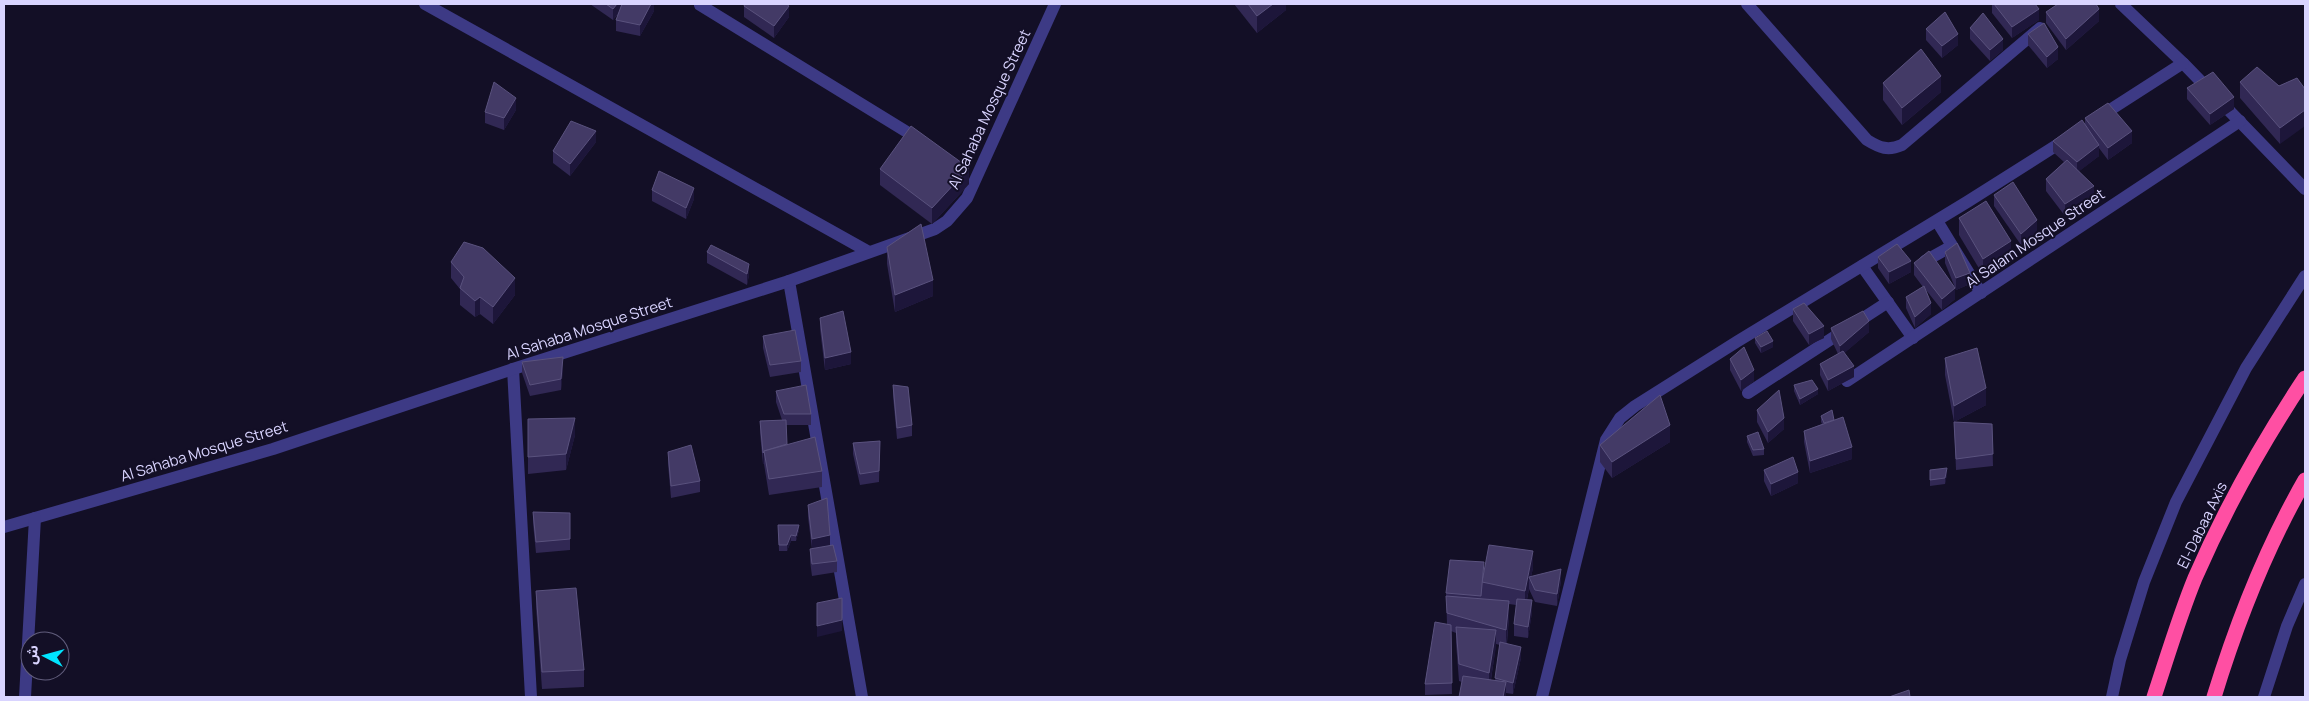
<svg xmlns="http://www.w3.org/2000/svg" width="2309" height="701" font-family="Manrope,'Noto Sans Arabic',sans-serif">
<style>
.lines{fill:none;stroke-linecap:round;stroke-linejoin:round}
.minor{stroke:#3d3a85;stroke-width:12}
.highway{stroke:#ff4fa3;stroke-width:15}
.wall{fill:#312854;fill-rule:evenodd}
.shaded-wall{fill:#1d163a}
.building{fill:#433a66;stroke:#5a527e}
.labels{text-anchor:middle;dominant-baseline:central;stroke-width:4;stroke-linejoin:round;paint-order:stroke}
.street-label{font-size:15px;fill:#d9d4ff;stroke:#130f26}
</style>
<rect width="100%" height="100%" fill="#130f26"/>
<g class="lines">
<g class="minor">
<polyline points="425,4 869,252"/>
<path d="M1747,4L1867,140C1880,148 1888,151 1902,145L2040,28"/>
<polyline points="2121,4 2183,63 2305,189"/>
<polyline points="700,5 920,140"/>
<polyline points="2099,117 2183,63"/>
<polyline points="1937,221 1981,293"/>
<polyline points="1925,261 1952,246"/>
<polyline points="1862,266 1913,338"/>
<polyline points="789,281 862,697"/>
<polyline points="513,369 531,697"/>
<polyline points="1847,381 2240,121"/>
<polyline points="1748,393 1888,302"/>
<polyline points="4,527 273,449 513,369 789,281 935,229 947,221 967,198 1055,4"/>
<polyline points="25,697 35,518"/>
<polyline points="1542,697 1606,440 1620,418 1635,406 1738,341 1967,202 2068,138"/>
<polyline points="2112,697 2120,660 2144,582 2176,502 2246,368 2305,276"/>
<polyline points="2264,697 2287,626 2305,584"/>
</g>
<g class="highway">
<path d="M2154,697C2167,658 2179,617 2195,578C2225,509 2263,441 2305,378"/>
<path d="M2214,697C2237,622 2266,548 2305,480"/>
</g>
</g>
<g class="wall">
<polygon points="590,4 654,4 654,11 640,36 616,31 616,20 619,13 613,20"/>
<polygon points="1234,4 1286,4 1286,10 1257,33"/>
<polygon points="1992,4 2035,4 2039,20 2012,38 1992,13"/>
<polygon points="744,6 789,17 774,38 744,17"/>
<polygon points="2046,12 2099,21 2066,50 2046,23"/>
<polygon points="1970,28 2003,50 1990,61 1970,39"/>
<polygon points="1926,29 1958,45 1942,58 1926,40"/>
<polygon points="2028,34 2058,59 2047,68 2028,45"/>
<polygon points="2297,78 2280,144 2240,98 2240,82 2279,86"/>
<polygon points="1883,83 1941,92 1902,125 1883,100"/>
<polygon points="2187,88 2234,109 2210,125 2187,99"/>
<polygon points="516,110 504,130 485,123 485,112"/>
<polygon points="2085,118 2132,143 2108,160 2099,148 2099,156 2079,171 2094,197 2065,216 2046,191 2046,179 2064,162 2053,152 2053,141 2085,125"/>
<polygon points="596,142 570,176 553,163 553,151"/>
<polygon points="880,169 969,184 932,224 880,185"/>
<polygon points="652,190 694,199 686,219 652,201"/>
<polygon points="1994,195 2037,232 2021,245 1994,206"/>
<polygon points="1959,218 2011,257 1983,275 1959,235"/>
<polygon points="711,245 749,275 747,285 707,263 707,252"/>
<polygon points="887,247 933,296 895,312 887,264"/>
<polygon points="1945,252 1970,284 1956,290 1945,263"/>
<polygon points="1878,257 1911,272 1889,284 1878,268"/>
<polygon points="451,262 515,295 493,324 480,314 475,317 460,305 460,289 451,278"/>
<polygon points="1914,263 1955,299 1942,310 1926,290 1931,314 1915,328 1906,308 1906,297 1923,287 1914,275"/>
<polygon points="1793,309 1824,338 1809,345 1793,321"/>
<polygon points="820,318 851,364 825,370 820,329"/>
<polygon points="1831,328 1869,332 1844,353 1854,377 1828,391 1820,375 1820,364 1838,354 1831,339"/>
<polygon points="763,336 801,361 801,372 770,377 763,348"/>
<polygon points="1755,338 1773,347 1761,353 1755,343"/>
<polygon points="1945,358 1986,405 1954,422 1945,375"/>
<polygon points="1730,359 1754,381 1741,391 1730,370"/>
<polygon points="522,362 563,369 561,390 530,396 522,373"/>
<polygon points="893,385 912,425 912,436 897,439 893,396"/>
<polygon points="1794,385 1818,394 1800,405 1794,391"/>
<polygon points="776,391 811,414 811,425 786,425 787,445 822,471 822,487 769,495 764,464 763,464 760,433 760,421 782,420 776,402"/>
<polygon points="1757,410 1784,429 1768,443 1757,422"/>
<polygon points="1821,416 1834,420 1852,459 1810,473 1804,442 1804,431 1822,424 1821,422"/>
<polygon points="528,419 575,435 566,470 528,474"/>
<polygon points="1954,422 1992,424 1993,466 1956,470"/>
<polygon points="1747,436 1764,449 1764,455 1753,456 1747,442"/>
<polygon points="880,441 879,482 860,485 853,454 853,443"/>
<polygon points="1670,442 1612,478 1600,462 1600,445"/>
<polygon points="668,452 700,481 700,492 671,498 668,464"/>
<polygon points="1764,470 1798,483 1771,496 1764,481"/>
<polygon points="1930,470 1947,474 1945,484 1930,486"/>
<polygon points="808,505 830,546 837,561 837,572 812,576 810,561 810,549 812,549 808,517"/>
<polygon points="533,512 570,513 570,550 536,553 533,523"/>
<polygon points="778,525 799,530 796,541 791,541 787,551 779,551"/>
<path d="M1533,568L1531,577L1561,581L1557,606L1535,602L1529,589L1527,600L1532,612L1528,638L1514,636V624L1516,605L1509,604V618L1507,643L1521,658L1513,694L1506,693V697L1459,681L1456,643V633L1451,631L1452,694L1425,695V684L1447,624L1446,593L1484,575ZM1496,644L1500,645L1495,681L1491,680Z"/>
<polygon points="536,591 584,670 584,687 542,689 536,607"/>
</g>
<g class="shaded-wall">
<polygon points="617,4 625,4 613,20 613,9"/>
<polygon points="651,4 654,4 654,11 640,36 640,25"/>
<polygon points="1273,4 1286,4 1286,10 1257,33 1257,16"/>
<polygon points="789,6 789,17 774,38 774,26"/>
<polygon points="2039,9 2039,20 2012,38 2012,27"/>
<polygon points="2099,9 2099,21 2066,50 2066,39"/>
<polygon points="1958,34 1958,45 1942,58 1942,46"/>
<polygon points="2003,39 2003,50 1990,61 1990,50"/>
<polygon points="2058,47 2058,59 2047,68 2047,57"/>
<polygon points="1941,76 1941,92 1902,125 1902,108"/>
<polygon points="2234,97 2234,109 2210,125 2210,114"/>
<polygon points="516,98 516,110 504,130 504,118"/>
<polygon points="2305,110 2305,126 2280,144 2280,128"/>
<polygon points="596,131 596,142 570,176 570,164"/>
<polygon points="2132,131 2132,143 2108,160 2108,148"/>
<polygon points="2099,145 2099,156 2077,173 2077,162"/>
<polygon points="969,168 969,184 932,224 932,208"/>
<polygon points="2094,186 2094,197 2065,216 2065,204"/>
<polygon points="694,188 694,199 686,219 686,208"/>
<polygon points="2037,220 2037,232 2021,245 2021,234"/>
<polygon points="2011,241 2011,257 1983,275 1983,259"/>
<polygon points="1911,261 1911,272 1889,284 1889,272"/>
<polygon points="749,264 749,275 747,285 747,274"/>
<polygon points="1970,273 1970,284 1956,290 1956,278"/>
<polygon points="515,278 515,295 493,324 493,307"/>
<polygon points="933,280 933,296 895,312 895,295"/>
<polygon points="1955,288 1955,299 1942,310 1942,299"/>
<polygon points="480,297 480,314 475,317 475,301"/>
<polygon points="1931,303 1931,314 1915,328 1915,317"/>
<polygon points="1869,321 1869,332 1840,357 1840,346"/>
<polygon points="1824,326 1824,338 1809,345 1809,334"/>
<polygon points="1773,341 1773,347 1761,353 1761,347"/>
<polygon points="851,352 851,364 825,370 825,358"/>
<polygon points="563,357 563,369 561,390 561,379"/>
<polygon points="1854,366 1854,377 1828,391 1828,380"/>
<polygon points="1754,370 1754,381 1741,391 1741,380"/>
<polygon points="1986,388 1986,405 1954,422 1954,406"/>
<polygon points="1818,389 1818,394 1800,405 1800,399"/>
<polygon points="575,418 575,435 566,470 566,454"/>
<polygon points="1784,418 1784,429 1768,443 1768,432"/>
<polygon points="1670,425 1670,442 1612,478 1612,462"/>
<polygon points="1852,447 1852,459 1810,473 1810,461"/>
<polygon points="764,452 764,464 763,464 763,453"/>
<polygon points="1947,468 1947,474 1945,484 1945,478"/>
<polygon points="1798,472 1798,483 1771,496 1771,484"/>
<polygon points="799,525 799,530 796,541 796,536"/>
<polygon points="791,535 791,541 787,551 787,545"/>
<polygon points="830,535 830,546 812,550 812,539"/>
<polygon points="1533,551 1533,568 1530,581 1529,577 1529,589 1525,607 1525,591"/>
<polygon points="1561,569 1561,581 1557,606 1557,594"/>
<polygon points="1532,600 1532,612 1528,638 1528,627"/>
<polygon points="1509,601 1509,618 1506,647 1506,630"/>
<polygon points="842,620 842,631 817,637 817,626"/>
<polygon points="1496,630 1496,647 1489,690 1489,673"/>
<polygon points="1521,647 1521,658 1513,694 1513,683"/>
<polygon points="1506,682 1506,697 1503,697"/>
</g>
<g class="building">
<polygon points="606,4 617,4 613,9"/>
<polygon points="622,4 651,4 640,25 616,20"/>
<polygon points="745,4 786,4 789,6 774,26 744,6"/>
<polygon points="1248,4 1273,4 1257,16"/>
<polygon points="1994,4 2035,4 2039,9 2012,27"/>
<polygon points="2058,4 2096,4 2099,9 2066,39 2046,12"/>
<polygon points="1945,12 1958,34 1942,46 1926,29"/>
<polygon points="1983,13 2003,39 1990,50 1970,28"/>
<polygon points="2044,23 2058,47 2047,57 2028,34"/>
<polygon points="1921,49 1941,76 1902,108 1883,83"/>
<polygon points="2257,67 2279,86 2297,78 2305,89 2305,110 2280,128 2240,82"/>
<polygon points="2213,72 2234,97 2210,114 2187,88"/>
<polygon points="494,82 516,98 504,118 485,112"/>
<polygon points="2108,103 2132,131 2108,148 2085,118"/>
<polygon points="2082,120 2099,145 2077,162 2053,141"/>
<polygon points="571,121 596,131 570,164 553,151"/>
<polygon points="911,126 969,168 932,208 880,169"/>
<polygon points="2067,160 2094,186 2065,204 2046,179"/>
<polygon points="659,171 694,188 686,208 652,190"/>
<polygon points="2013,182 2037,220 2021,234 1994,195"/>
<polygon points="1986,201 2011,241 1983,259 1959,218"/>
<polygon points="921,224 933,280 895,295 887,247"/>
<polygon points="464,242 483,248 515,278 493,307 480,297 475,301 460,288 464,277 451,262"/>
<polygon points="1957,243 1970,273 1956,278 1945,252"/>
<polygon points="1897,244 1911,261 1889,272 1878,257"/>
<polygon points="711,245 749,264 747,274 707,252"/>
<polygon points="1929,251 1955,288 1942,299 1914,263"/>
<polygon points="1924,286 1931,303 1915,317 1906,297"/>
<polygon points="1804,303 1824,326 1809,334 1793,309"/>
<polygon points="843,311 851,352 825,358 820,318"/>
<polygon points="1863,311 1869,321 1840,346 1831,328"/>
<polygon points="795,330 801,361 770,365 763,336"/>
<polygon points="1767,331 1773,341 1761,347 1755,338"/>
<polygon points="1744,347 1754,370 1741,380 1730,359"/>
<polygon points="1977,348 1986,388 1954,406 1945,358"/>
<polygon points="1843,351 1854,366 1828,380 1820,364"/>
<polygon points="563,357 561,379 530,385 522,362"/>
<polygon points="1812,380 1818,389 1800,399 1794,385"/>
<polygon points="806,385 811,414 784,414 776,391"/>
<polygon points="893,385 908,387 912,425 897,428"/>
<polygon points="1779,390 1784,418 1768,432 1757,410"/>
<polygon points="1660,395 1670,425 1612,462 1600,445"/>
<polygon points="1832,410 1834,420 1824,423 1821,416"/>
<polygon points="1843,417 1852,447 1810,461 1804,431"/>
<polygon points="575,418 566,454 528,457 528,419"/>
<polygon points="786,420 787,444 764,451 764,452 763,453 760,421"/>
<polygon points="1954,422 1992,424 1993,454 1956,459"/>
<polygon points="1758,432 1764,449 1753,450 1747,436"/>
<polygon points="815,437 822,471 769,479 764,451"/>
<polygon points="880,441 879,471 860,474 853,443"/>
<polygon points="691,445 700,481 671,486 668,452"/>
<polygon points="1793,457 1798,472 1771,484 1764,470"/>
<polygon points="1947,468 1945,478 1930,480 1930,470"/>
<polygon points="827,498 830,535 812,539 808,505"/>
<polygon points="533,512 570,513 570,539 536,542"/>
<polygon points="778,525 799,525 796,536 791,535 787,545 779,545"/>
<polygon points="833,545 837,561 812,564 810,549"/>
<polygon points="1489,545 1533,551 1525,591 1482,582"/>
<polygon points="1450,560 1484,562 1481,596 1446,593"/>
<polygon points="1561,569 1557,594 1535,590 1529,577"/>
<polygon points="576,588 584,670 542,672 536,591"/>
<polygon points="1446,596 1509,601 1506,630 1447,613"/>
<polygon points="842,598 842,620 817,626 817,603"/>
<polygon points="1517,599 1532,600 1528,627 1514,624"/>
<polygon points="1435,622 1451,625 1452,683 1425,684"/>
<polygon points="1456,627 1496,630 1489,673 1459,664"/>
<polygon points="1500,642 1521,647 1513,683 1495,678"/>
<polygon points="1463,676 1506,682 1503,697 1459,697"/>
<polygon points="1909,690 1910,697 1889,697"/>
</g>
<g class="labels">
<g class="street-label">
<text transform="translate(989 109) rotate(-65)">Al Sahaba Mosque Street</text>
<text transform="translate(2035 238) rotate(-34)">Al Salam Mosque Street</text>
<text transform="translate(589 328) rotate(-18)">Al Sahaba Mosque Street</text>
<text transform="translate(204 451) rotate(-17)">Al Sahaba Mosque Street</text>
<text transform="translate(2202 525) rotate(-64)">El-Dabaa Axis</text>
</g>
</g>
<rect width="2309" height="701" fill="none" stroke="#d9d4ff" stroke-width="10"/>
<g transform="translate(45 656) rotate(276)"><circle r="24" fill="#130f26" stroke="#625e7d"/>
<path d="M0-4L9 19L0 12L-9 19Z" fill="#00e5ff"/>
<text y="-8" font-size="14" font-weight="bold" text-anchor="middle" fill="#d9d4ff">ش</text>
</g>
</svg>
